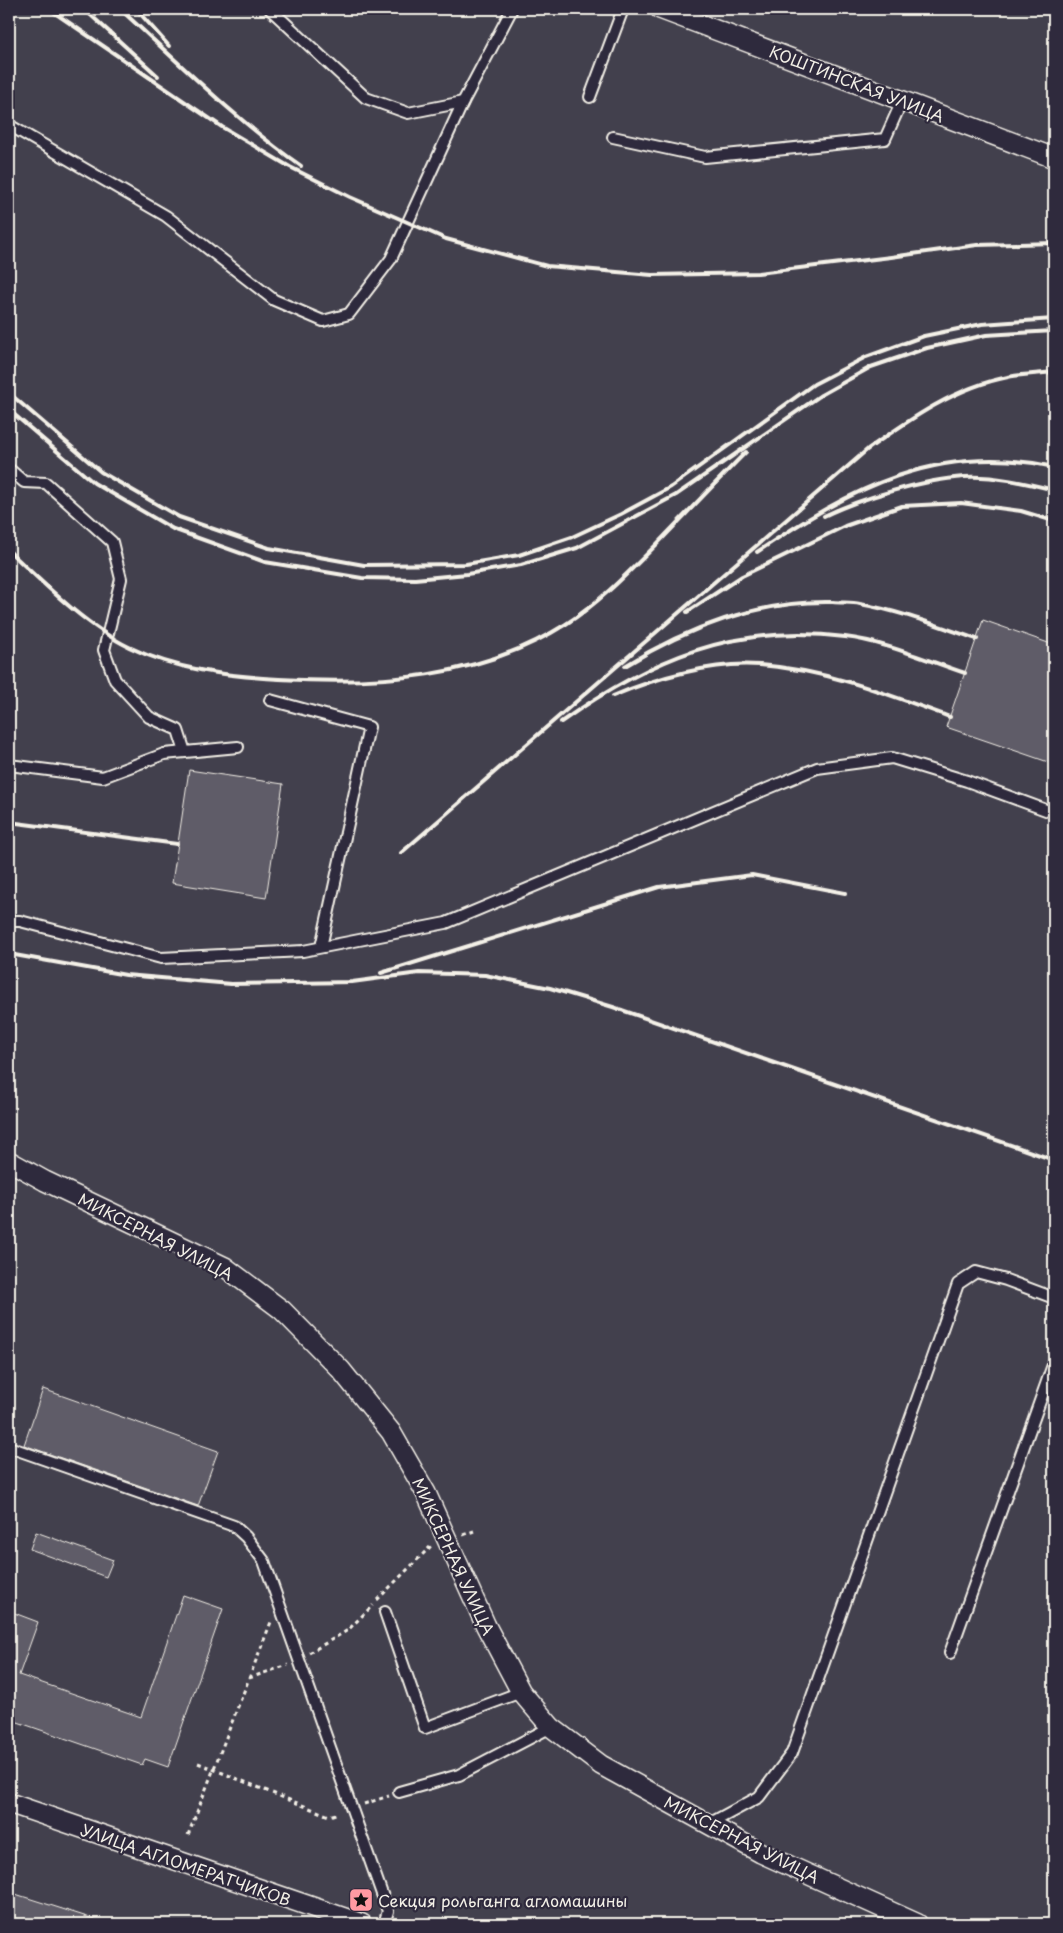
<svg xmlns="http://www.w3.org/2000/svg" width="1063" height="1933" font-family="'Playpen Sans',sans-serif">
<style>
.built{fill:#433f4e}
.building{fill:#5f5c67;stroke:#f4f1e8}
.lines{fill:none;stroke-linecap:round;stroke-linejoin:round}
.lane-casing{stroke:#f4f1e8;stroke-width:14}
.street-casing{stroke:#f4f1e8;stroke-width:22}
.path{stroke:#f4f1e8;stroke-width:3;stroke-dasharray:4 4;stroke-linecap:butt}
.lane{stroke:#2f2a3d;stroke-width:10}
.street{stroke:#2f2a3d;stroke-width:19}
.rail{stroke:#f4f1e8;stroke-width:4}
.labels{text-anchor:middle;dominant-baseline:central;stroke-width:4.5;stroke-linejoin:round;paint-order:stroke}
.street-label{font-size:16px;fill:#f4f1e8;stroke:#2f2a3d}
.poi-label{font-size:16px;fill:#f4f1e8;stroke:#2f2a3d;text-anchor:start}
</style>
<rect width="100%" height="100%" fill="#373244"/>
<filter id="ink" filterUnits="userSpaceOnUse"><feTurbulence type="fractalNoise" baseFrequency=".02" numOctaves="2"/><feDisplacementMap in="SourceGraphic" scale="10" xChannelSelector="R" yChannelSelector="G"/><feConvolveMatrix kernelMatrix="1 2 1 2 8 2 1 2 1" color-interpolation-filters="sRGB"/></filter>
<g filter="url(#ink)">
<rect class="built" x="9" y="9" width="1045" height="1915"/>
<g class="building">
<polygon points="983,620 1054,645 1054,764 946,727"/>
<polygon points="189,770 283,784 266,898 172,883"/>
<polygon points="43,1389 218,1451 198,1506 24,1445"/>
<polygon points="36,1532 113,1560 106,1577 30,1549"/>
<polygon points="183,1595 223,1609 168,1767 145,1759 142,1765 9,1719 9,1611 38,1622 19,1675 141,1717"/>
<polygon points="9,1892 100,1921 100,1924 9,1924"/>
</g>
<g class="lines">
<defs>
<g id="lane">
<polyline points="270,9 366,98 408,113 463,102"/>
<polyline points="590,97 623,9"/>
<polyline points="9,125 166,216 274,300 323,321 349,314 391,259 463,102 512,9"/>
<polyline points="613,137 705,157 885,139 902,101"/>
<polyline points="9,469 24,482 46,483 112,542 121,579 104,650 115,680 149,717 178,730 185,752"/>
<polyline points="270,700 369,727 321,947"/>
<polyline points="9,765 103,777 164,754 238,747"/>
<polyline points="9,921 20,921 161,958 303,951 446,923 817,768 892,758 967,781 1054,813"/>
<polyline points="9,1447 234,1526 246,1537 264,1561 388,1911 384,1924"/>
<polyline points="385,1612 425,1728 521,1692"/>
<polyline points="950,1653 1054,1362"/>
<polyline points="399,1792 459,1775 551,1727"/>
<polyline points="709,1824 759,1797 792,1753 958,1284 976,1272 1006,1280 1054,1298"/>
</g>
<g id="street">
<polyline points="660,9 1054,158"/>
<polyline points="9,1161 45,1181 225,1267 282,1310 341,1370 391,1432 426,1493 486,1626 521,1692 551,1727 601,1765 761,1853 918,1924"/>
<polyline points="9,1803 362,1924"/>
</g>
</defs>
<use href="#lane" class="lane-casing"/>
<use href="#street" class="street-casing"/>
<g class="path">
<polyline points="463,1535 474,1531"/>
<polyline points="377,1600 431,1546"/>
<polyline points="309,1653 348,1630 373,1605"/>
<polyline points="249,1678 288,1665"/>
<polyline points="198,1763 329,1816 339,1813"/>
<polyline points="364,1804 389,1796"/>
<polyline points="188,1835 271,1622"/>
</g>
<use href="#lane" class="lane"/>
<use href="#street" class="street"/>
<g class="rail">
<polyline points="49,9 222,127 290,167 350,197 446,239 547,266 652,275 758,273 891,257 977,245 1054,243"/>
<polyline points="84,9 158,76"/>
<path d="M120,9C179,63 236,120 301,166"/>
<polyline points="136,9 169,46"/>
<polyline points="9,393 101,472 179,517 269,548 364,565 466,564 519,555 572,537 621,514 671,487 814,384 866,357 924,336 982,324 1054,319"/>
<polyline points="9,410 94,483 173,529 265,562 362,578 415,579 467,574 521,565 577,548 676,495 821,395 871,367 927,348 986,335 1054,331"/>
<path d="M824,516C861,498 923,480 964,477C992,475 1026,483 1054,490"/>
<path d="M9,551C44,584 86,626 129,647C176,670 228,676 279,679C378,685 480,679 566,624C599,603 628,573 656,545C686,514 715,483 746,452"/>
<path d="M757,552C850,489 939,441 1054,467"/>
<polyline points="687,612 742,576 845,526 902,506 961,503 1021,511 1054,521"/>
<path d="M625,666C686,628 760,600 833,602C842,603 852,602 860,604C900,611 938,626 977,639"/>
<path d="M613,696C655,678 714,661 760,665C827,670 888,694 950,717"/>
<path d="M561,722C650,659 734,623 845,637C882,641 929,661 965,673"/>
<polyline points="9,822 177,844"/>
<path d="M401,853L868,449C910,419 956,387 1008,377C1023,374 1039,374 1054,372"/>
<polyline points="9,954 126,975 231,984 352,982 419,973 485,975 550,988 613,1007 1054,1160"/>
<polyline points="381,973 659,887 752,875 845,893"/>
</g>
</g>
</g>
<defs>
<symbol id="sight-square" viewBox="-11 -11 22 22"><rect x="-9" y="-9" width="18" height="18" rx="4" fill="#ff9aa2" stroke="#2f2a3d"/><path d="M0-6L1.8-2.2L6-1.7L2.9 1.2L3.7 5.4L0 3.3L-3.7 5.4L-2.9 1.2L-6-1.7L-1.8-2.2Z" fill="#111"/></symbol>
</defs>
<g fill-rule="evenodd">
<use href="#sight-square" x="347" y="1886" width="28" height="28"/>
</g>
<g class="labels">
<g class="street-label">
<text transform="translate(857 83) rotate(21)">КОШТИНСКАЯ УЛИЦА</text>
<text transform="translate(156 1236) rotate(27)">МИКСЕРНАЯ УЛИЦА</text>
<text transform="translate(454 1556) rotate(65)">МИКСЕРНАЯ УЛИЦА</text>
<text transform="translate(742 1839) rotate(27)">МИКСЕРНАЯ УЛИЦА</text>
<text transform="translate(186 1864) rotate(19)">УЛИЦА АГЛОМЕРАТЧИКОВ</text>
</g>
<g class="poi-label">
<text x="378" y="1900">Секция рольганга агломашины</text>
</g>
</g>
<rect width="1063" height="1933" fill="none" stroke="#2f2a3d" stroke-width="30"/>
<rect x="15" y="15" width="1033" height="1903" fill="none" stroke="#f4f1e8" stroke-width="2" filter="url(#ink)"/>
</svg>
